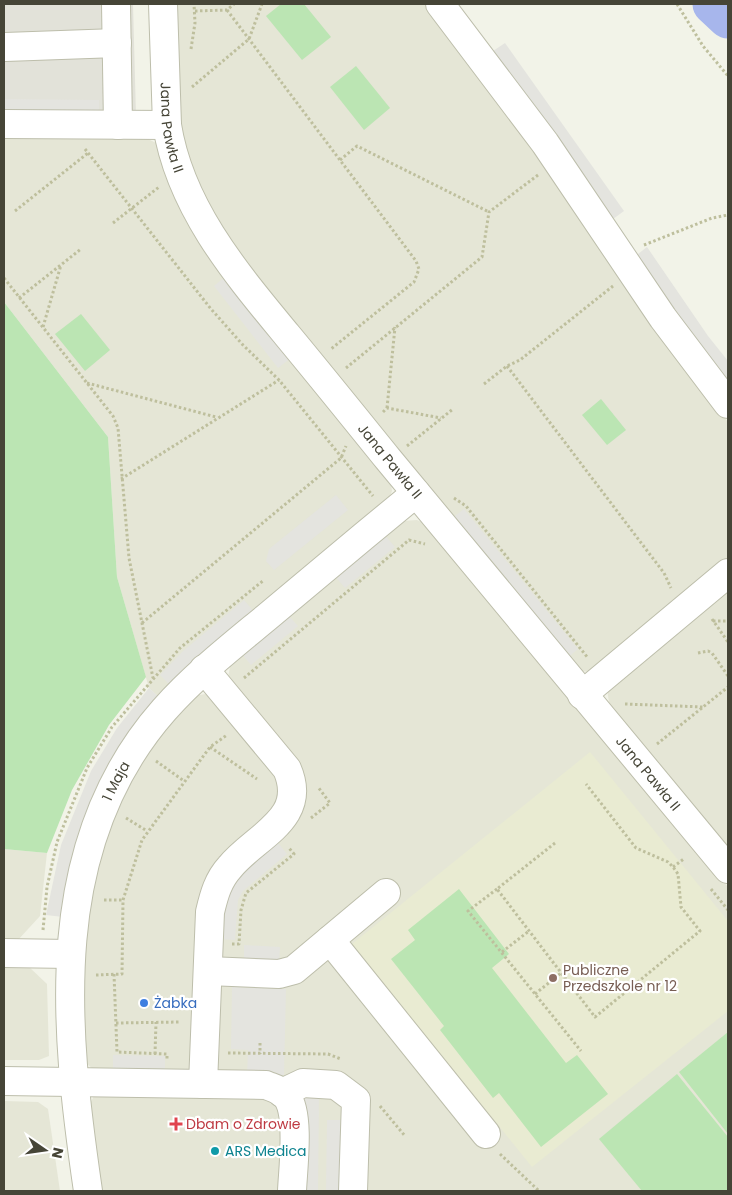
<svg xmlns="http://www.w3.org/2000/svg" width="732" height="1195" font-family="Poppins,sans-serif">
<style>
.residential{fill:#e5e6d6}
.industrial{fill:#e2e2d9}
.education{fill:#e9ebd2}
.green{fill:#bbe5b3}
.parking{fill:#e4e4df}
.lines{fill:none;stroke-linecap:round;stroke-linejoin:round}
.river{stroke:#a7b6ec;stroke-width:41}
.minor-casing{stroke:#bdbeab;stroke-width:30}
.path{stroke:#bebf9d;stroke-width:3;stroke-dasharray:2.5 2.5;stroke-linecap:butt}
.minor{stroke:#fff;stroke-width:28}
.education-dot{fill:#8d6e63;stroke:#fff;stroke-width:2}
.shop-dot{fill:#3f7fe0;stroke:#fff;stroke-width:2}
.health-dot{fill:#e0444e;stroke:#fff;stroke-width:2}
.culture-dot{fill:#0f9aa8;stroke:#fff;stroke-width:2}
.labels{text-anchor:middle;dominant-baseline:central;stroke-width:4.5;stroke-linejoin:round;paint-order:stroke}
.street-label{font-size:14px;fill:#464537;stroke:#fff}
.education-label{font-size:14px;fill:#785e54;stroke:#fff;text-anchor:start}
.shop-label{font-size:14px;fill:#366cbe;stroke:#fff;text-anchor:start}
.health-label{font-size:14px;fill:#be3a42;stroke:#fff;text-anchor:start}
.culture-label{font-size:14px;fill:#0d838f;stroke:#fff;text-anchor:start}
</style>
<rect width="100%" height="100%" fill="#f2f3e8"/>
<g class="residential">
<polygon points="176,4 425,4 556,178 658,333 728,422 728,560 594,672 575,671 338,380 211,216 185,160 179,107"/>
<polygon points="4,135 144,137 158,144 390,478 392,491 387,504 161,699 149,688 117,577 108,437 4,302"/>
<polygon points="417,520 428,525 555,680 728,887 728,1191 99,1191 85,1113 94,1096 95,1071 84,1061 82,920 103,837 137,766 169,723 193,696 206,694 228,677 231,662 403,521"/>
<polygon points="728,590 728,849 609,703 607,688"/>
<polygon points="4,849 47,853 40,916 17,941 4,941"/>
<polygon points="4,967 29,967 47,984 49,1056 39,1060 4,1060"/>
<polygon points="4,1101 38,1102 48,1109 60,1191 4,1191"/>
</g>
<polygon class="industrial" points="4,4 133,4 136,116 4,115"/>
<polygon class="education" points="590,752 728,921 728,1011 532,1167 352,944"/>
<g class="green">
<polygon points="281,4 304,4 331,37 302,60 266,16"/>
<polygon points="356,66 390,108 364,130 330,87"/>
<polygon points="4,302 108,437 117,577 146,677 109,725 72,790 47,853 4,849"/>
<polygon points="81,314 110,350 85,371 55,334"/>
<polygon points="601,399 626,430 607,445 582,415"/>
<polygon points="459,889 509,954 492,968 566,1063 577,1055 608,1094 541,1147 499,1093 493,1098 440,1030 444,1026 391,959 415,940 408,930"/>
<polygon points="728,1032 728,1134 679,1072"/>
<polygon points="677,1074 728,1137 728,1191 642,1191 599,1139"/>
</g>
<g class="parking">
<polygon points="505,43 624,211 609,222 490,53"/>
<polygon points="4,99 99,100 99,116 4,115"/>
<polygon points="647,247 708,336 728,361 728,389 633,258"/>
<polygon points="226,276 291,358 278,368 214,286"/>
<polygon points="336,495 348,510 274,570 266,561 269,549"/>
<polygon points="464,509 578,649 566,659 451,519"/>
<polygon points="383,533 395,547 345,588 334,575"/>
<polygon points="244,600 255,613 172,687 160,675 183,651"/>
<polygon points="287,614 298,626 251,665 241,653"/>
<polygon points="149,688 161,699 63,917 46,915 61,845 91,771 117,728"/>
<polygon points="274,838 287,854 243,891 238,900 235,940 216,939 220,898"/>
<polygon points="244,945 280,947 279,964 244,963"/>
<polygon points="232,987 286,989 284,1075 247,1075 248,1050 231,1049"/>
<polygon points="113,1055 165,1056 165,1073 113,1072"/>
<polygon points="302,1096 319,1096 318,1191 301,1191"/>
<polygon points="327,1120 343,1120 342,1191 326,1191"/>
</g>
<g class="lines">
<polyline class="river" points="713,4 728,18"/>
<defs>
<g id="minor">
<polyline points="116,4 118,125"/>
<path id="s1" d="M163,4L167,125C180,207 235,272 287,335C321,376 354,417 388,459C501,596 614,733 728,869"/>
<polyline points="440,4 545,143 663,318 728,404"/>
<polyline points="5,47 117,43"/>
<polyline points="4,124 167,125"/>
<polyline points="582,695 728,573"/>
<polyline points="330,940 486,1134"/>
<polyline points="4,953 70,954"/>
<polyline points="208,971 279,974 294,970 386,893"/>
<path d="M4,1081L266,1085C273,1088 282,1090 287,1097C300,1115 293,1168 292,1191"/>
<path d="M203,1084L210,912C214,895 218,880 230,867C255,836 309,819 287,769L204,669"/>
<polyline points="282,1093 303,1083 336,1085 356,1100 353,1191"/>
<path id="s2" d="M88,1191C64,1027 45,845 164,710C195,675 232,646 267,617C317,575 366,534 416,493"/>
</g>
</defs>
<use href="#minor" class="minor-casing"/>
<g class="path">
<polyline points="677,4 703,46 728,76"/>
<polyline points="227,10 416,261 419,269 414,282 331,349"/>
<polyline points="195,11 227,10 234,4"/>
<polyline points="191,49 195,23 194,4"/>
<polyline points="192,87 249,39 262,4"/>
<polyline points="85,149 211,309 243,345 279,380 373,496"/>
<polyline points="340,160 357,146 489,212"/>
<polyline points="15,211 88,153"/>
<polyline points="113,223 159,187"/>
<polyline points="644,245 712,218 728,215"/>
<polyline points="4,278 113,416 118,428 129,558 153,678"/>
<polyline points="19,298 81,249"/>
<polyline points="43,327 61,265"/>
<polyline points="507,366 664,573 671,588"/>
<polyline points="346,368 482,257 489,212 538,175"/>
<polyline points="87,383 216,417"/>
<polyline points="484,384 507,366 520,360 613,286"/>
<polyline points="387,408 395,327"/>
<polyline points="383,412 387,408 441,418"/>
<polyline points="407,446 453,409"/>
<polyline points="121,479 279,380"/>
<polyline points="454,498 466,506 588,658"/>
<polyline points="712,619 728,642"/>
<polyline points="713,621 728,621"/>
<polyline points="142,623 341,458 346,446"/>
<polyline points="698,653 708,651 712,653 728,676"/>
<polyline points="244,678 409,540 425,544"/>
<polyline points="625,704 703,707"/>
<polyline points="657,744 728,687"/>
<polyline points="210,747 257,779"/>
<polyline points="156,761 184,781"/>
<polyline points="126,818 147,831"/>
<polyline points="311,818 330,803 318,787"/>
<polyline points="555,843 497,889 595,1017 700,931 681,907 678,874 673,867 668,862 636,848 586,784"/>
<polyline points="673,867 685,858"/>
<polyline points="497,889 468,911 581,1051"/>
<polyline points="711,889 728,910"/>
<polyline points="104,900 123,900"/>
<polyline points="43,930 47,887 57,842 87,768 112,727 180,648 264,580"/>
<polyline points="232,944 239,944 241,910 246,893 294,854 289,848"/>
<polyline points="502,952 529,931"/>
<polyline points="114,974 117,1052 167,1054 167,1059"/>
<polyline points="96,975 122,974 123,900 142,840 210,747 227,735"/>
<polyline points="535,994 561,973"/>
<polyline points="116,1023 180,1022"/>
<polyline points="260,1043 260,1054"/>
<polyline points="228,1053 328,1054 341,1059"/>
<polyline points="155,1054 156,1022"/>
<polyline points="380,1106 405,1136"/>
<polyline points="500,1154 539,1191"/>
</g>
<use href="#minor" class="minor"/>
</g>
<circle class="education-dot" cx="553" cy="978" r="5"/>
<circle class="shop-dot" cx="144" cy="1003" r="5"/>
<path class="health-dot" d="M173.5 1116.5h5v5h5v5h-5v5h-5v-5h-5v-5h5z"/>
<circle class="culture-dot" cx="215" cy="1151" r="5"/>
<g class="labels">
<g class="street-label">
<text stroke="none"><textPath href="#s1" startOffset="124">Jana Pawła II</textPath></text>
<text stroke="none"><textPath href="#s1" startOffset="529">Jana Pawła II</textPath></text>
<text stroke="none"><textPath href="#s1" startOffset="934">Jana Pawła II</textPath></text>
<text stroke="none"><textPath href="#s2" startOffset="418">1 Maja</textPath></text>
</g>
<g class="education-label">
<text x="563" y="970">Publiczne<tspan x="563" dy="16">Przedszkole nr 12</tspan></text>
</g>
<g class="shop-label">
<text x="154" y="1003">Żabka</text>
</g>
<g class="health-label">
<text x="186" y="1124">Dbam o Zdrowie</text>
</g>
<g class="culture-label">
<text x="225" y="1151">ARS Medica</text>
</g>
</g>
<rect width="732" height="1195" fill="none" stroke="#464537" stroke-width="10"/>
<g transform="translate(45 1150) rotate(103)" stroke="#ffffff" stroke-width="4" paint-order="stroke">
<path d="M0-4L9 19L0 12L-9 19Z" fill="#464537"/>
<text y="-8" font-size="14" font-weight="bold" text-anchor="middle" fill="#464537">N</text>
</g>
</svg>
